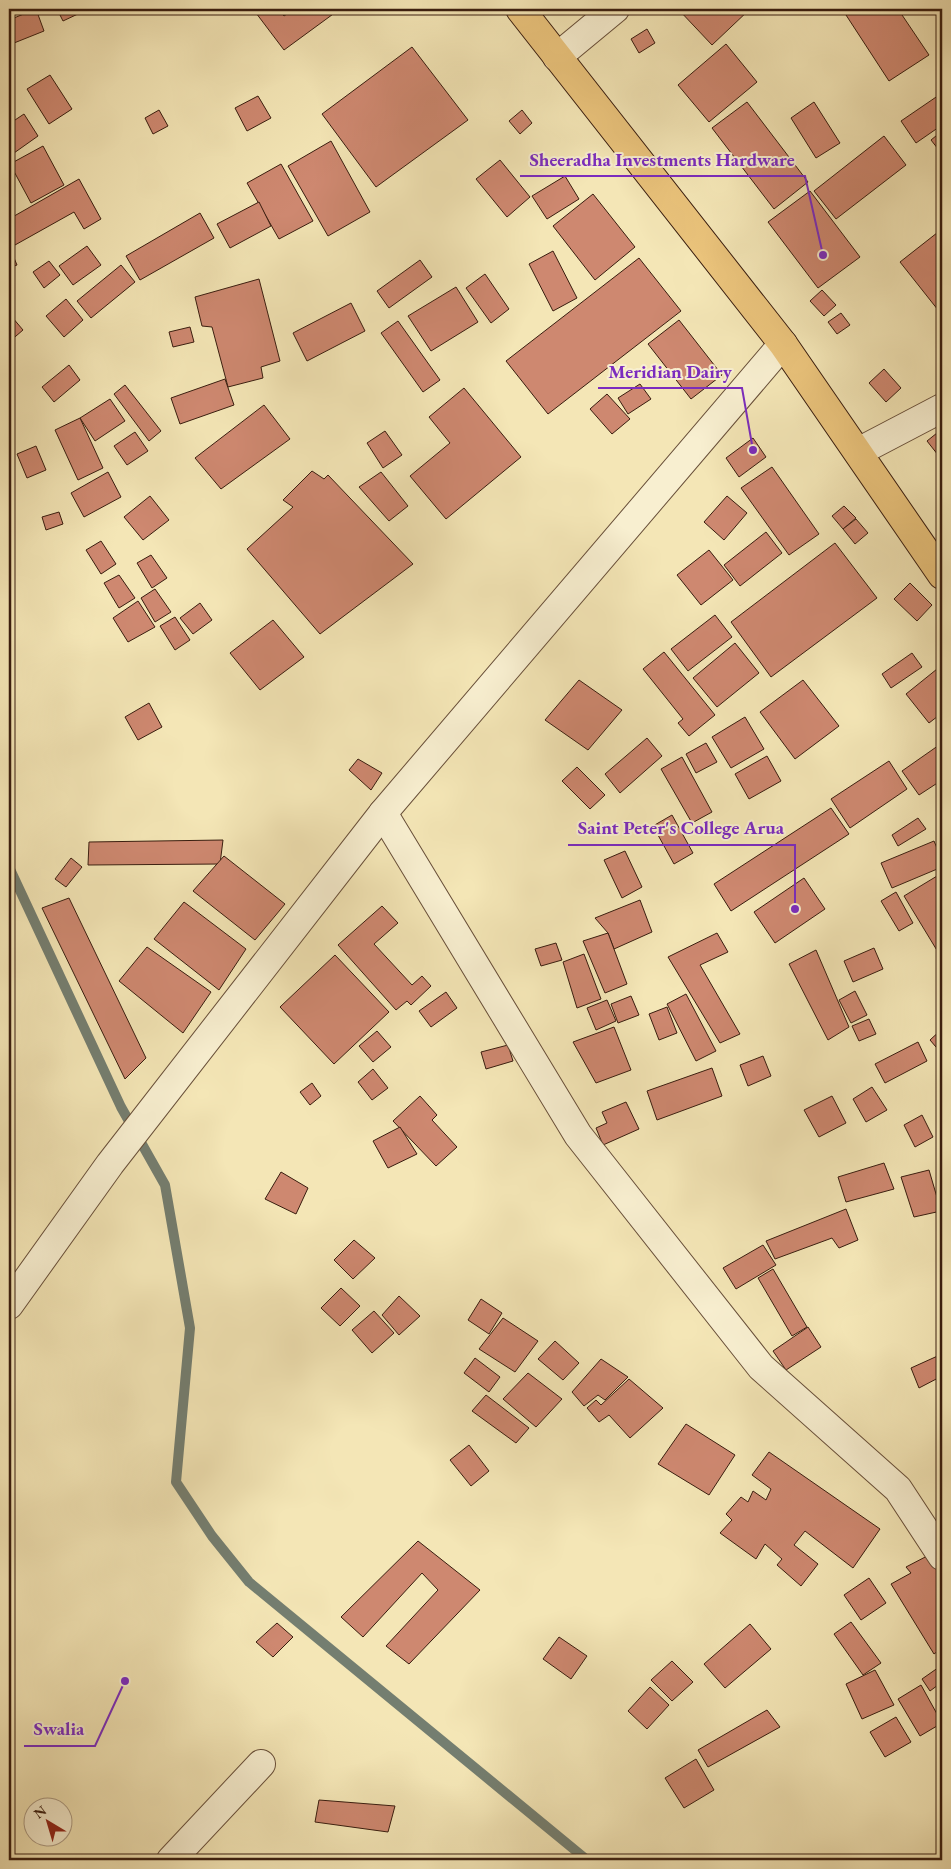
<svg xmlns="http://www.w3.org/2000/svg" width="951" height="1869" font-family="'EB Garamond',serif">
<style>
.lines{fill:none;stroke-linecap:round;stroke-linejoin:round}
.stream{stroke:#747e70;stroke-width:10}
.building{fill:#ce8870;stroke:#391d0f}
.minor-casing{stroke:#684f39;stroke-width:30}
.major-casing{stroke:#391d0f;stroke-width:30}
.minor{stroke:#f8efd0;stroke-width:28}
.major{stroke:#eac37b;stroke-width:28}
.leader{fill:none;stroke:#7b2cbf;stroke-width:2}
.callout-dot{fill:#7b2cbf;stroke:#f8efd0;stroke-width:2}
.callout-label{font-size:19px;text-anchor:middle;font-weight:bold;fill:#7b2cbf;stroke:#f8efd0;stroke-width:4;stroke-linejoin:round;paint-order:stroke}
</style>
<rect width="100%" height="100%" fill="#f4e6b6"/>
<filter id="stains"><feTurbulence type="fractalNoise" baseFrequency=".004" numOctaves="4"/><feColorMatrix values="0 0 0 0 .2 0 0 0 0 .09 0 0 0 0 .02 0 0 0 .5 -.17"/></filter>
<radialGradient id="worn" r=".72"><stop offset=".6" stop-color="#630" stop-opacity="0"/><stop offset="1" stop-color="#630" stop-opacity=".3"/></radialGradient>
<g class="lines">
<polyline class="stream" points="9,867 121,1107 165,1185 190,1328 176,1482 212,1536 249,1582 587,1860"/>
</g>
<g class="building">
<polygon points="36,9 44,31 9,45 9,20"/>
<polygon points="57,9 78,9 80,13 63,21"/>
<polygon points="253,9 278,9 284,16 294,9 340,9 284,50"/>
<polygon points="678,9 750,9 712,45"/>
<polygon points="856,9 898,9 929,55 889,81 846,15"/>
<polygon points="647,29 655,43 639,53 631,39"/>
<polygon points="726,44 757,82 709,122 678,85"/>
<polygon points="412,47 468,120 376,187 322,114"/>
<polygon points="50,75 72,109 49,124 27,89"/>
<polygon points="942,93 942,125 916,143 901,121"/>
<polygon points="258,96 271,118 247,131 235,108"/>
<polygon points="747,102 808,182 774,209 712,128"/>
<polygon points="814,102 840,143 816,158 791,118"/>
<polygon points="159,110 168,126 153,134 145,118"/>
<polygon points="522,110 532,123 520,134 509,121"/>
<polygon points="24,114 38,136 14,153 9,145 9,124"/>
<polygon points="942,131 942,154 931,140"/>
<polygon points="884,136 906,165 836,219 814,191"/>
<polygon points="331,141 370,212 328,236 288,166"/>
<polygon points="43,146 64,185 31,203 10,164"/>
<polygon points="500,160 530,197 507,217 476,179"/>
<polygon points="281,164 313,221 279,239 247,183"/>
<polygon points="565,176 579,199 547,219 532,196"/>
<polygon points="79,179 101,219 84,229 74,212 15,245 9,233 9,219"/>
<polygon points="810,191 860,257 818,288 768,222"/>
<polygon points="593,194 635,247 595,280 553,226"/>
<polygon points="259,202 271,226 230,248 217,224"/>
<polygon points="200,213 214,238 140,280 126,256"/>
<polygon points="942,229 942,315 900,262"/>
<polygon points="9,246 17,265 9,268"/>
<polygon points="87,246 101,265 73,285 59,266"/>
<polygon points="553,251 577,298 553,311 529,264"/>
<polygon points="639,258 681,311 548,414 506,361"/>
<polygon points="420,260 432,277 389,308 377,291"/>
<polygon points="49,261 60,275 44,288 33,272"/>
<polygon points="121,265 135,282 91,318 77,301"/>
<polygon points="485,274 509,309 491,323 466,288"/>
<polygon points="259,279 280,361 261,367 263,378 228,387 212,327 202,326 195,297"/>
<polygon points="456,287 478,322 431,351 408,316"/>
<polygon points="822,290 836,305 824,316 810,301"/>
<polygon points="66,299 83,320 64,337 46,316"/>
<polygon points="351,303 365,331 307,361 293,333"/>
<polygon points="841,313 850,325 837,334 828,322"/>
<polygon points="12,317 23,330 9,342 9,320"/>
<polygon points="679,320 722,375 691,399 648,344"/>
<polygon points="398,321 440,380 423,392 381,333"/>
<polygon points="190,327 194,342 173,347 169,332"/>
<polygon points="69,365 80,380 54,402 42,387"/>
<polygon points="884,369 901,388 886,402 869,383"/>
<polygon points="225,379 234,405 180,424 171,398"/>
<polygon points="640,384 651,399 628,414 618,398"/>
<polygon points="125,385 161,431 149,441 114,394"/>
<polygon points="464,388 521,457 446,519 410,476 450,443 429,417"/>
<polygon points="607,394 630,419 612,434 590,409"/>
<polygon points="110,399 125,421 95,441 80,418"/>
<polygon points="264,405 290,439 221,489 195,458"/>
<polygon points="80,418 103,468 78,480 55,430"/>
<polygon points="942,429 942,460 927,441"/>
<polygon points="385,431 402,455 383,468 367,443"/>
<polygon points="135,432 148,451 127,465 114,446"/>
<polygon points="753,438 766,457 739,477 726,458"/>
<polygon points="36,446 46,470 27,478 17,454"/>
<polygon points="772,467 819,534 789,555 741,488"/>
<polygon points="312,471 324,479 328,475 413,564 320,634 247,549 293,507 283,500"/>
<polygon points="108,472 121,497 84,517 71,493"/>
<polygon points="381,472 408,506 389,521 359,487"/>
<polygon points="150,496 169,520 143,540 124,517"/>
<polygon points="727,496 747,513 724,540 704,522"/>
<polygon points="844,506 856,518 843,529 832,516"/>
<polygon points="59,512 63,524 46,530 42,517"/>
<polygon points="856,519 868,533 855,544 843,529"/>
<polygon points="766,532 782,553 740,586 724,565"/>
<polygon points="101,541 116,564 101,574 86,550"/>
<polygon points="835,543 877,598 771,677 731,622"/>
<polygon points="709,550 733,580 701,605 677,575"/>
<polygon points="151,555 167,578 152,588 137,563"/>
<polygon points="119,575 135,598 119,608 104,583"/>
<polygon points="910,583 932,605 917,621 894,599"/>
<polygon points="155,589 171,612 155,622 141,598"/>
<polygon points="138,601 155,627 128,642 113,618"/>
<polygon points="200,603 212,620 193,634 180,618"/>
<polygon points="715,615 732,637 688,671 671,649"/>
<polygon points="175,617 190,640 175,650 160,626"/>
<polygon points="273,620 304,657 260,690 230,653"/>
<polygon points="735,643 759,673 717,707 693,678"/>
<polygon points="664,652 715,715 689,736 678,723 683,719 643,669"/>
<polygon points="912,653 922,667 891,688 882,674"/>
<polygon points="942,665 942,713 929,723 906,694"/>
<polygon points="579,680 622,710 588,750 545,720"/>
<polygon points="803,680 839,726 795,759 760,712"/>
<polygon points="149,703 162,727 138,740 125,717"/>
<polygon points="745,717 764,749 731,768 712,737"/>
<polygon points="647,738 662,756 620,793 605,774"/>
<polygon points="706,743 717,762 696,773 686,754"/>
<polygon points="942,743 942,780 919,795 902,771"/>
<polygon points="767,756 781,781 749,799 735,774"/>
<polygon points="682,757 712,812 692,823 661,769"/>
<polygon points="358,759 382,773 371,790 349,770"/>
<polygon points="889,761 907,789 850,828 831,799"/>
<polygon points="577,767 605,795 590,809 562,781"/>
<polygon points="831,808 849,834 731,911 714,884"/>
<polygon points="672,815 693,853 674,864 653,826"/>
<polygon points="918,818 926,829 898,846 892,835"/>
<polygon points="223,840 220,864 88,865 89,842"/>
<polygon points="934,841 942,860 942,867 892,888 881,863"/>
<polygon points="625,851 642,887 622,898 604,860"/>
<polygon points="224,856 285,904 255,940 193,891"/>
<polygon points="71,858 82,867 66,887 55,879"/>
<polygon points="942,873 942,956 941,957 904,896"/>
<polygon points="804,878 825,909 775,943 754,912"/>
<polygon points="896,892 913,923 899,931 881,901"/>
<polygon points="69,898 146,1058 125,1079 42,908"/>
<polygon points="640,900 652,932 614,949 608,933 595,918"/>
<polygon points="184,902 246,949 219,990 154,939"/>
<polygon points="382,906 398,923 374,944 412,985 422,976 431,986 411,1005 407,1001 396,1010 338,945"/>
<polygon points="608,933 627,984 605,993 583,941"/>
<polygon points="717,933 728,952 700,965 740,1034 720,1043 668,957"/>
<polygon points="556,943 562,960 541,966 535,949"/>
<polygon points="147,947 211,992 183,1033 119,981"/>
<polygon points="874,948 883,969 853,982 844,961"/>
<polygon points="816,950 849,1027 828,1040 789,964"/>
<polygon points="584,954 601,999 577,1008 563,962"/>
<polygon points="335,955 389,1012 334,1064 280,1007"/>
<polygon points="855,991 867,1015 851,1023 839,1000"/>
<polygon points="446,992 457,1008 431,1027 419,1011"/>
<polygon points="686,994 716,1051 696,1061 667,1004"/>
<polygon points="631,996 639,1015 618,1023 611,1004"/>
<polygon points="607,1000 616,1021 596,1030 587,1008"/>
<polygon points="667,1007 677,1033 659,1040 649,1014"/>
<polygon points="869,1019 876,1034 859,1041 852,1026"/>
<polygon points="614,1027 631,1070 596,1083 573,1042"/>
<polygon points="942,1029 942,1054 930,1040"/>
<polygon points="377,1031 391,1047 373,1062 359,1046"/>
<polygon points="918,1042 927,1061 885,1083 875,1064"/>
<polygon points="508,1045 513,1061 486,1069 481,1052"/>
<polygon points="763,1056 771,1076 748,1086 740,1065"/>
<polygon points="712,1068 722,1096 657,1120 647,1091"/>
<polygon points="373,1069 388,1088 372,1100 358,1082"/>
<polygon points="312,1083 321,1096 310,1105 300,1092"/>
<polygon points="872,1087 887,1110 866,1122 853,1099"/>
<polygon points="420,1096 437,1115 432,1120 457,1147 436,1166 393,1121"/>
<polygon points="832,1096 846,1123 819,1137 804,1110"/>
<polygon points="626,1102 639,1129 603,1145 596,1128 607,1123 602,1112"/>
<polygon points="922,1115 933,1137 915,1147 904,1125"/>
<polygon points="400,1127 417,1154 388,1168 373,1141"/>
<polygon points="884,1163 894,1189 846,1202 838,1177"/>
<polygon points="929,1170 941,1211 914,1217 901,1177"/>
<polygon points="281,1172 308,1188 296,1214 265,1199"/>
<polygon points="846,1209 858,1240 839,1248 832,1238 775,1259 766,1241"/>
<polygon points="354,1240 375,1258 353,1279 334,1260"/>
<polygon points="763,1245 776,1265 736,1289 723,1268"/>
<polygon points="773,1269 807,1327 792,1336 758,1278"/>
<polygon points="341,1288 360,1306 340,1326 321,1308"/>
<polygon points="399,1296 420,1316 399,1335 382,1315"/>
<polygon points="481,1299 502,1313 489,1334 468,1320"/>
<polygon points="374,1311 394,1333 372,1353 352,1330"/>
<polygon points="503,1318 538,1341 515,1372 479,1349"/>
<polygon points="808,1327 821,1347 786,1370 773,1351"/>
<polygon points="555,1341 579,1363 563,1380 538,1359"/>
<polygon points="942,1354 942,1376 919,1388 911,1368"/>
<polygon points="475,1358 500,1377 489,1392 464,1373"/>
<polygon points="601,1359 628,1377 605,1400 598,1395 584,1406 572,1392"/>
<polygon points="528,1373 562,1399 536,1427 503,1399"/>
<polygon points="629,1379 663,1408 630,1438 609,1415 599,1422 587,1408 596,1400 601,1405"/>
<polygon points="486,1395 529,1428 516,1443 472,1411"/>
<polygon points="686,1424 735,1455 709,1495 658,1464"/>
<polygon points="469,1445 489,1471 471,1486 450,1460"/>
<polygon points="769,1452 880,1529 853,1568 805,1531 794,1545 818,1564 801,1586 777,1565 782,1559 765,1544 756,1559 720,1533 732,1520 726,1514 741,1497 748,1502 753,1491 766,1500 771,1489 752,1475"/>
<polygon points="418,1541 480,1590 409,1664 386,1646 438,1590 422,1573 363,1637 341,1617"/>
<polygon points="931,1554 942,1570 942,1648 934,1654 891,1584 911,1573 906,1567"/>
<polygon points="869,1578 886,1603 861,1620 844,1595"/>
<polygon points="851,1622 881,1663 863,1675 834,1634"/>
<polygon points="277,1623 293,1637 273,1657 256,1642"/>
<polygon points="750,1624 771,1649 725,1688 704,1664"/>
<polygon points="559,1637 587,1656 571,1679 543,1659"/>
<polygon points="672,1661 693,1682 672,1701 651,1680"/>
<polygon points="942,1665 942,1682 930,1691 922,1679"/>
<polygon points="875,1670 894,1705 862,1719 846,1684"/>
<polygon points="921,1685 942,1723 920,1736 898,1699"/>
<polygon points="650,1687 669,1705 647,1729 628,1711"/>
<polygon points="767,1710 780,1727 708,1767 698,1750"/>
<polygon points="896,1717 911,1742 885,1757 870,1732"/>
<polygon points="696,1759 714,1790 684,1808 665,1778"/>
<polygon points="319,1800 395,1806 388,1832 315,1822"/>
</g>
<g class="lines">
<defs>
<g id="minor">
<polyline points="557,57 615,9"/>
<polyline points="858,452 942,408"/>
<polyline points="383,813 578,1135 761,1367 898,1489 942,1556"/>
<polyline points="9,1305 110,1164 383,813 783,344"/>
<polyline points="171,1860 261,1764"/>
</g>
<polyline id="major" points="520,9 783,344 942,575"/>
</defs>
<use href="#minor" class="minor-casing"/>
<use href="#major" class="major-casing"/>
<use href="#minor" class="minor"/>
<use href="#major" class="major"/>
</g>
<path class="leader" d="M823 255L805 176H520M753 450L742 388H598M795 909L795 845H568M125 1681L95 1746H24"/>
<g class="callout-dot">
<circle cx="823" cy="255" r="5"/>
<circle cx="753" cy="450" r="5"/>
<circle cx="795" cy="909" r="5"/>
<circle cx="125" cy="1681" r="5"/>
</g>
<g class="callout-label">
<text x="662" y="166">Sheeradha Investments Hardware</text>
<text x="670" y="378">Meridian Dairy</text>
<text x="681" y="834">Saint Peter's College Arua</text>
<text x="59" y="1735">Swalia</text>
</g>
<rect width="951" height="1869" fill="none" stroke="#f4e6b6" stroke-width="30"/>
<rect x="10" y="10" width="931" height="1849" fill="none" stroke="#391d0f" stroke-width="2.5"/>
<rect x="15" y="15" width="921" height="1839" fill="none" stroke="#391d0f"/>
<g transform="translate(48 1822) rotate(322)"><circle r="24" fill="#f8efd0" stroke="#ac9b83"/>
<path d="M0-4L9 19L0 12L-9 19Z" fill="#8f2418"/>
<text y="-8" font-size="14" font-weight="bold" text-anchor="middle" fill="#391d0f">N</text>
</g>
<rect width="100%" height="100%" filter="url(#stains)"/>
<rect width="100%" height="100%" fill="url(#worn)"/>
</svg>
